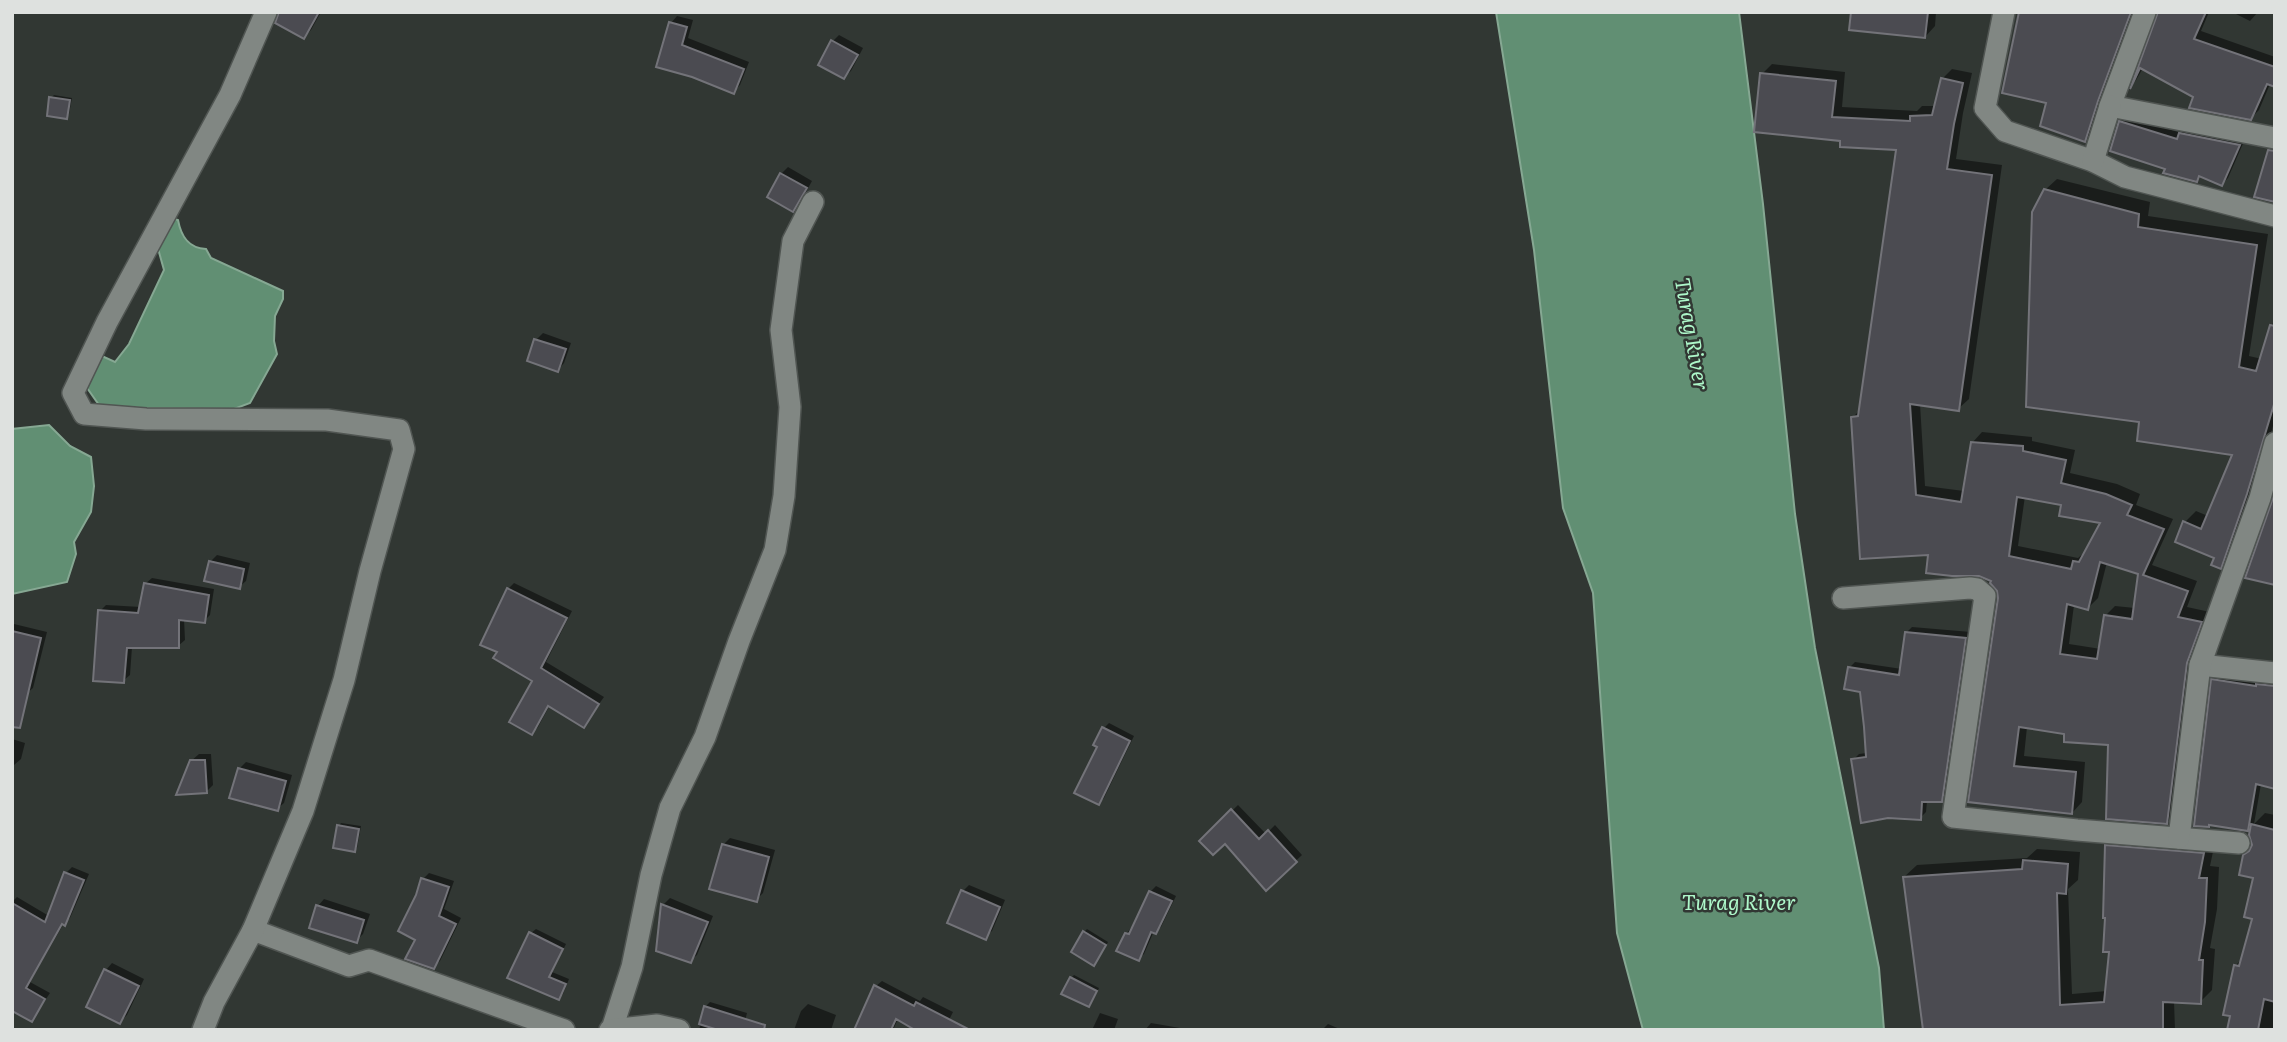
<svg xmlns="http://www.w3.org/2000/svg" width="2287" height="1042" font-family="Literata,serif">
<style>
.water{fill:#618f73;stroke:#86a893;stroke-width:2}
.shadow{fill:#0007;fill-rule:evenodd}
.building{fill:#4b4b51;stroke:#737379;stroke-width:2;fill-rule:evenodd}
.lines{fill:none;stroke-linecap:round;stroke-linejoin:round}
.minor-casing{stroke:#505552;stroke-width:24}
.minor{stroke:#818783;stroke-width:21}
.labels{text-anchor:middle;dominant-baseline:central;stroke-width:5;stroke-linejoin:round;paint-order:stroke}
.water-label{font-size:21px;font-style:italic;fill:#aef8ca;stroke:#313733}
</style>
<rect width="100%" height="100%" fill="#313733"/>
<g class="water">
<polygon points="1496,12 1739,12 1763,204 1795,514 1815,648 1879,968 1884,1030 1643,1030 1617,933 1593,593 1563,508 1534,250"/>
<path d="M168,217L178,220C181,236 188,248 206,249L211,258L283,291V299L275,316L274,341L277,354L250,403L234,409L141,408L99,405L85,385L102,356L115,362L129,344L164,270L157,245Z"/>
<polygon points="49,425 70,446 91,457 94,486 91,512 74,542 76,554 67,582 12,594 12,429"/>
</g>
<g class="shadow">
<polygon points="286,12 321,12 311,30 304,37"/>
<polygon points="1853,12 1936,12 1935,26 1925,37"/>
<polygon points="2032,12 2135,12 2092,132 2085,140 2048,101"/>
<polygon points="2159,12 2209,12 2201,31 2275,57 2275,85 2270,84 2259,110 2251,118 2143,68 2135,82 2159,16"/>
<polygon points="2232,12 2258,12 2250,21"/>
<polygon points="677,16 693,20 688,38 749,62 740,85 734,91 692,75 671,23"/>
<polygon points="839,35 863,48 851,71 844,77 832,42"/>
<path d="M1772,64L1845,72L1842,107L1917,111L1922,106H1936L1942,79L1952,69L1972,73L1963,113L1956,159L2002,165L1969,399L1958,409L1920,404L1925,486L1964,491L1972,443L1982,432L2032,437V441L2075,450L2070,473L2117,484L2140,494L2136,505L2173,519L2152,565L2197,581L2187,607L2210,612L2177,812L2167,822L2110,743L2027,727L2024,756L2085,762L2082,802L2072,813L1970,801L1999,592L1992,580L1929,553L1853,417L1861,409L1898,148L1842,139L1762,74ZM2025,496L2063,503L2102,521L2085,552L2078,558L2018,546ZM2107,562L2139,573L2135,608L2115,606L2105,616L2101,649L2069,644L2074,605L2088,608L2098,598Z"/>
<polygon points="54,95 72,98 69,114 66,117 51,98"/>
<polygon points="2127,116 2181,133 2187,128 2245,139 2228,178 2222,184 2201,175 2196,180 2167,168 2121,122"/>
<polygon points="788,167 812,181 800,203 793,210 781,174"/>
<polygon points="2057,179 2150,202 2148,216 2268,234 2249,356 2262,359 2275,316 2275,427 2273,426 2258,481 2232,555 2220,567 2216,557 2185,522 2196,511 2208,516 2234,454 2141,421 2045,190"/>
<polygon points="543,333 571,343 564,363 558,370 529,360 536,340"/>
<polygon points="217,555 250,563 246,581 239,587 210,562"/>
<polygon points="152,578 214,589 210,615 204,621 184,619 185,640 178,646 132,647 130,675 123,681 100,611 106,605 141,607 145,584"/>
<polygon points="514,583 572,611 546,662 604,697 583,726 550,705 538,727 532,733 534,680 499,651 508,589"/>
<polygon points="14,624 47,632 33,688 12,706 12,626"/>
<polygon points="1912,627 1971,632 1947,794 1941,800 1927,801 1926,812 1920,818 1853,760 1859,754 1867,753 1862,690 1849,668 1855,662 1902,669 1906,633"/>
<polygon points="2220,673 2275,679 2275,787 2261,784 2254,824 2265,813 2275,815 2275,1030 2236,1030 2235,966 2243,958 2254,917 2255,877 2252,849 2254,845 2250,834 2253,823 2247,829 2213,680"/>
<polygon points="1109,723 1134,736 1104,798 1099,803 1099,746 1104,728"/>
<polygon points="12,739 25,743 21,759 14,765 12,765"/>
<polygon points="199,754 211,754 213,785 206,792 191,761"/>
<polygon points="246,762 292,775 284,803 277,809 239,769"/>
<polygon points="1238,805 1266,834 1275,825 1302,855 1266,889 1225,841 1201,841"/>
<polygon points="341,823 361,826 357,848 354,850 339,826"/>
<polygon points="2119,834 2215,842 2210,866 2219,867 2217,909 2210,948 2215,949 2212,990 2200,1002 2174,1001 2175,1030 1925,1030 1904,877 1917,865 2027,858 2037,849 2080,852 2078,880 2068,889 2072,994 2107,991 2111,951 2107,846"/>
<polygon points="730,838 775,850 763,893 756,900 723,845"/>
<polygon points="72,867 89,874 70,918 64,923 30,982 50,993 32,1020 12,1008 12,902 17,897 49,916 66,873"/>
<polygon points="429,873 454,881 444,909 461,918 440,961 433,967 417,939 417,896 423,879"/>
<polygon points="969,885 1005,900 992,931 985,937 963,891"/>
<polygon points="1156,886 1176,896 1161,927 1156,932 1154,931 1144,954 1138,959 1126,934 1131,928 1133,929 1150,892"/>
<polygon points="670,898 713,916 697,955 690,961 658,950 663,905"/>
<polygon points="324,899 370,914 363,934 356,941 318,906"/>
<polygon points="536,929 566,944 552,972 569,979 563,994 558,998 510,977 531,933"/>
<polygon points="1087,929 1108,942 1097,961 1084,932"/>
<polygon points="112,963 144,979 127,1015 120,1022 106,970"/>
<polygon points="1074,975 1099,988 1092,1002 1071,978"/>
<polygon points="882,981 920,1001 923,997 953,1012 944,1030 898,1019 893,1030 860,1030 876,986"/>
<polygon points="710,1002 747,1013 743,1029 699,1030 705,1007"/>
<polygon points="808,1004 836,1015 831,1030 794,1030 801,1011"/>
<polygon points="1100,1013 1118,1019 1114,1030 1092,1030"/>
<polygon points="1151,1023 1180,1028 1180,1030 1145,1030"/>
<polygon points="1328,1024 1342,1030 1322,1030"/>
</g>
<g class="building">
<polygon points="279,12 319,12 304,39 275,23"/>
<polygon points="1851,12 1928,12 1925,38 1849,30"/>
<polygon points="2019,12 2131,12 2098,101 2085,142 2040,126 2046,103 2002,93"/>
<polygon points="2158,12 2206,12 2194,39 2275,67 2275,87 2267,84 2251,120 2189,108 2193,97 2140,68 2130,89"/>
<polygon points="669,22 687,27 682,45 744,69 734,94 692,77 656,67"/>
<polygon points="831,40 858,55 844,79 818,65"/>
<path d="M1760,73L1836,81L1832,117L1910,121V116L1932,115L1941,78L1963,83L1954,124L1947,169L1992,175L1959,411L1910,404L1916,495L1961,502L1971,442L2023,446V451L2066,460L2061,483L2106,494L2132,505L2127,515L2164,529L2143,575L2188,591L2178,617L2202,622L2187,663L2167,824L2106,819L2108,745L2064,742V734L2019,727L2014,766L2076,772L2072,814L1968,802L1998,598L1997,591L1990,583L1991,581L1979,576H1952L1926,573L1928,555L1860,559L1851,417L1858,416L1896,150L1840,147V141L1754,132ZM2017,497L2061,505L2059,516L2100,523L2079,562L2073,561L2071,569L2009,556ZM2100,562L2138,574L2132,619L2104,615L2097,659L2060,654L2067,604L2088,610Z"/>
<polygon points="49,97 70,100 67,119 47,116"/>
<polygon points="2119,121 2177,139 2179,133 2240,145 2222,186 2199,176 2197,182 2163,173 2165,169 2110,151"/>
<polygon points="2268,150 2275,151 2275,202 2254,197"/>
<polygon points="780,173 807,188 793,212 767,197"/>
<polygon points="2044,189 2139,214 2138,227 2257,245 2239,367 2256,371 2270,325 2275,326 2275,401 2247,494 2221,569 2211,565 2214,558 2175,542 2183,521 2201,529 2232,455 2137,441 2139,422 2026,407 2032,212"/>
<polygon points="534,339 566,349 558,372 527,361"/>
<polygon points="2274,495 2275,495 2275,585 2245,578"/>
<polygon points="209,561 244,569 240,589 204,581"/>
<polygon points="144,583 209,595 205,623 179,620 179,648 127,648 124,683 93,681 98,610 138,613"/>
<polygon points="507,588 567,618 541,668 599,704 584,728 548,706 532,735 509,722 532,681 493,658 497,652 480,645"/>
<polygon points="12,631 41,638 20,728 12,727"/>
<polygon points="1905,632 1966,638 1942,802 1922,802 1921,820 1888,818 1861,823 1851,759 1866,757 1864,727 1860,692 1844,689 1848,667 1899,675"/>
<polygon points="2211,679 2256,686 2256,684 2275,686 2275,789 2256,784 2248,831 2209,825 2209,827 2194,826"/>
<polygon points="1102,727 1130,741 1099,805 1074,793 1097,747 1093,745"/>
<polygon points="190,760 205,760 207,793 176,795"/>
<polygon points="238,768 286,781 278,811 229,798"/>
<polygon points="1231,809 1259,839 1268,830 1297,862 1266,891 1225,844 1213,855 1199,841"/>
<polygon points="2251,824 2275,830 2275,1002 2264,999 2258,1030 2227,1030 2230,1016 2223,1015 2234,965 2239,966 2252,919 2244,917 2253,878 2239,875 2243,855 2249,851 2252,845 2249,835"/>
<polygon points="337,825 359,829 355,852 333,848"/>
<polygon points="722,844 769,857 757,902 709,889"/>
<polygon points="2105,845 2204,853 2199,878 2207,878 2205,922 2199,960 2203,960 2201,1004 2163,1002 2163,1030 1923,1030 1903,877 2022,869 2023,860 2068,864 2066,894 2057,893 2060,1005 2104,1002 2109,952 2103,952 2105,918 2103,918"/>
<polygon points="64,872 84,880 65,926 62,924 26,988 45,999 32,1022 12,1011 12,903 45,922"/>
<polygon points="421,878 449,887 439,916 456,924 434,969 405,959 415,940 398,931 416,895"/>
<polygon points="961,890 1000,907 986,940 947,923"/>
<polygon points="1149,891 1172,901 1156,934 1151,932 1139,961 1116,951 1125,933 1129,934"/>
<polygon points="661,904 708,922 691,963 656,951"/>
<polygon points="316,905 364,920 357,943 309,928"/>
<polygon points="1083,931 1106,945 1094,966 1071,952"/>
<polygon points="529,932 563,949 549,977 566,984 559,1000 507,978"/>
<polygon points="104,969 139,986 120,1024 86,1007"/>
<polygon points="1070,977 1097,991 1089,1007 1061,994"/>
<polygon points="874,985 914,1006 916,1002 970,1030 915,1030 896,1019 891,1030 854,1030"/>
<polygon points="704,1006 765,1025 764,1030 718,1030 699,1024"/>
</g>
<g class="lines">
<defs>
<g id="minor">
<polyline points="2004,12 1985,108 2005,131 2093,161 2125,177 2275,216"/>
<polyline points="2145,12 2110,106 2275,138"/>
<polyline points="2093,161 2110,106"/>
<polyline points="1843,598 1970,588 1977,589 1985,596 1953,817 2077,830 2239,843"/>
<polyline points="2200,665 2275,673"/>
<polyline points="2179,838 2200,665 2260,498 2275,443"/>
<polyline points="253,930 349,966 369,960 564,1030"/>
<polyline points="612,1029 632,967 651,875 670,808 705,737 739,641 775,550 784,496 790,407 781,330 793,241 813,202"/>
<polyline points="203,1030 214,1002 253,930 303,811 344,680 370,571 404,449 399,430 327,420 146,419 84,414 73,393 107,322 230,95 266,12"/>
<polyline points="610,1030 657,1025 679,1030"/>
</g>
</defs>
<use href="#minor" class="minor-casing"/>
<use href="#minor" class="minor"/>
</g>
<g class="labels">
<g class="water-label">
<text transform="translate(1694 334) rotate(80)">Turag River</text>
<text x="1739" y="900">Turag River</text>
</g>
</g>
<rect width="2287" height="1042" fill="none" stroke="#dee1df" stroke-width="28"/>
</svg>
